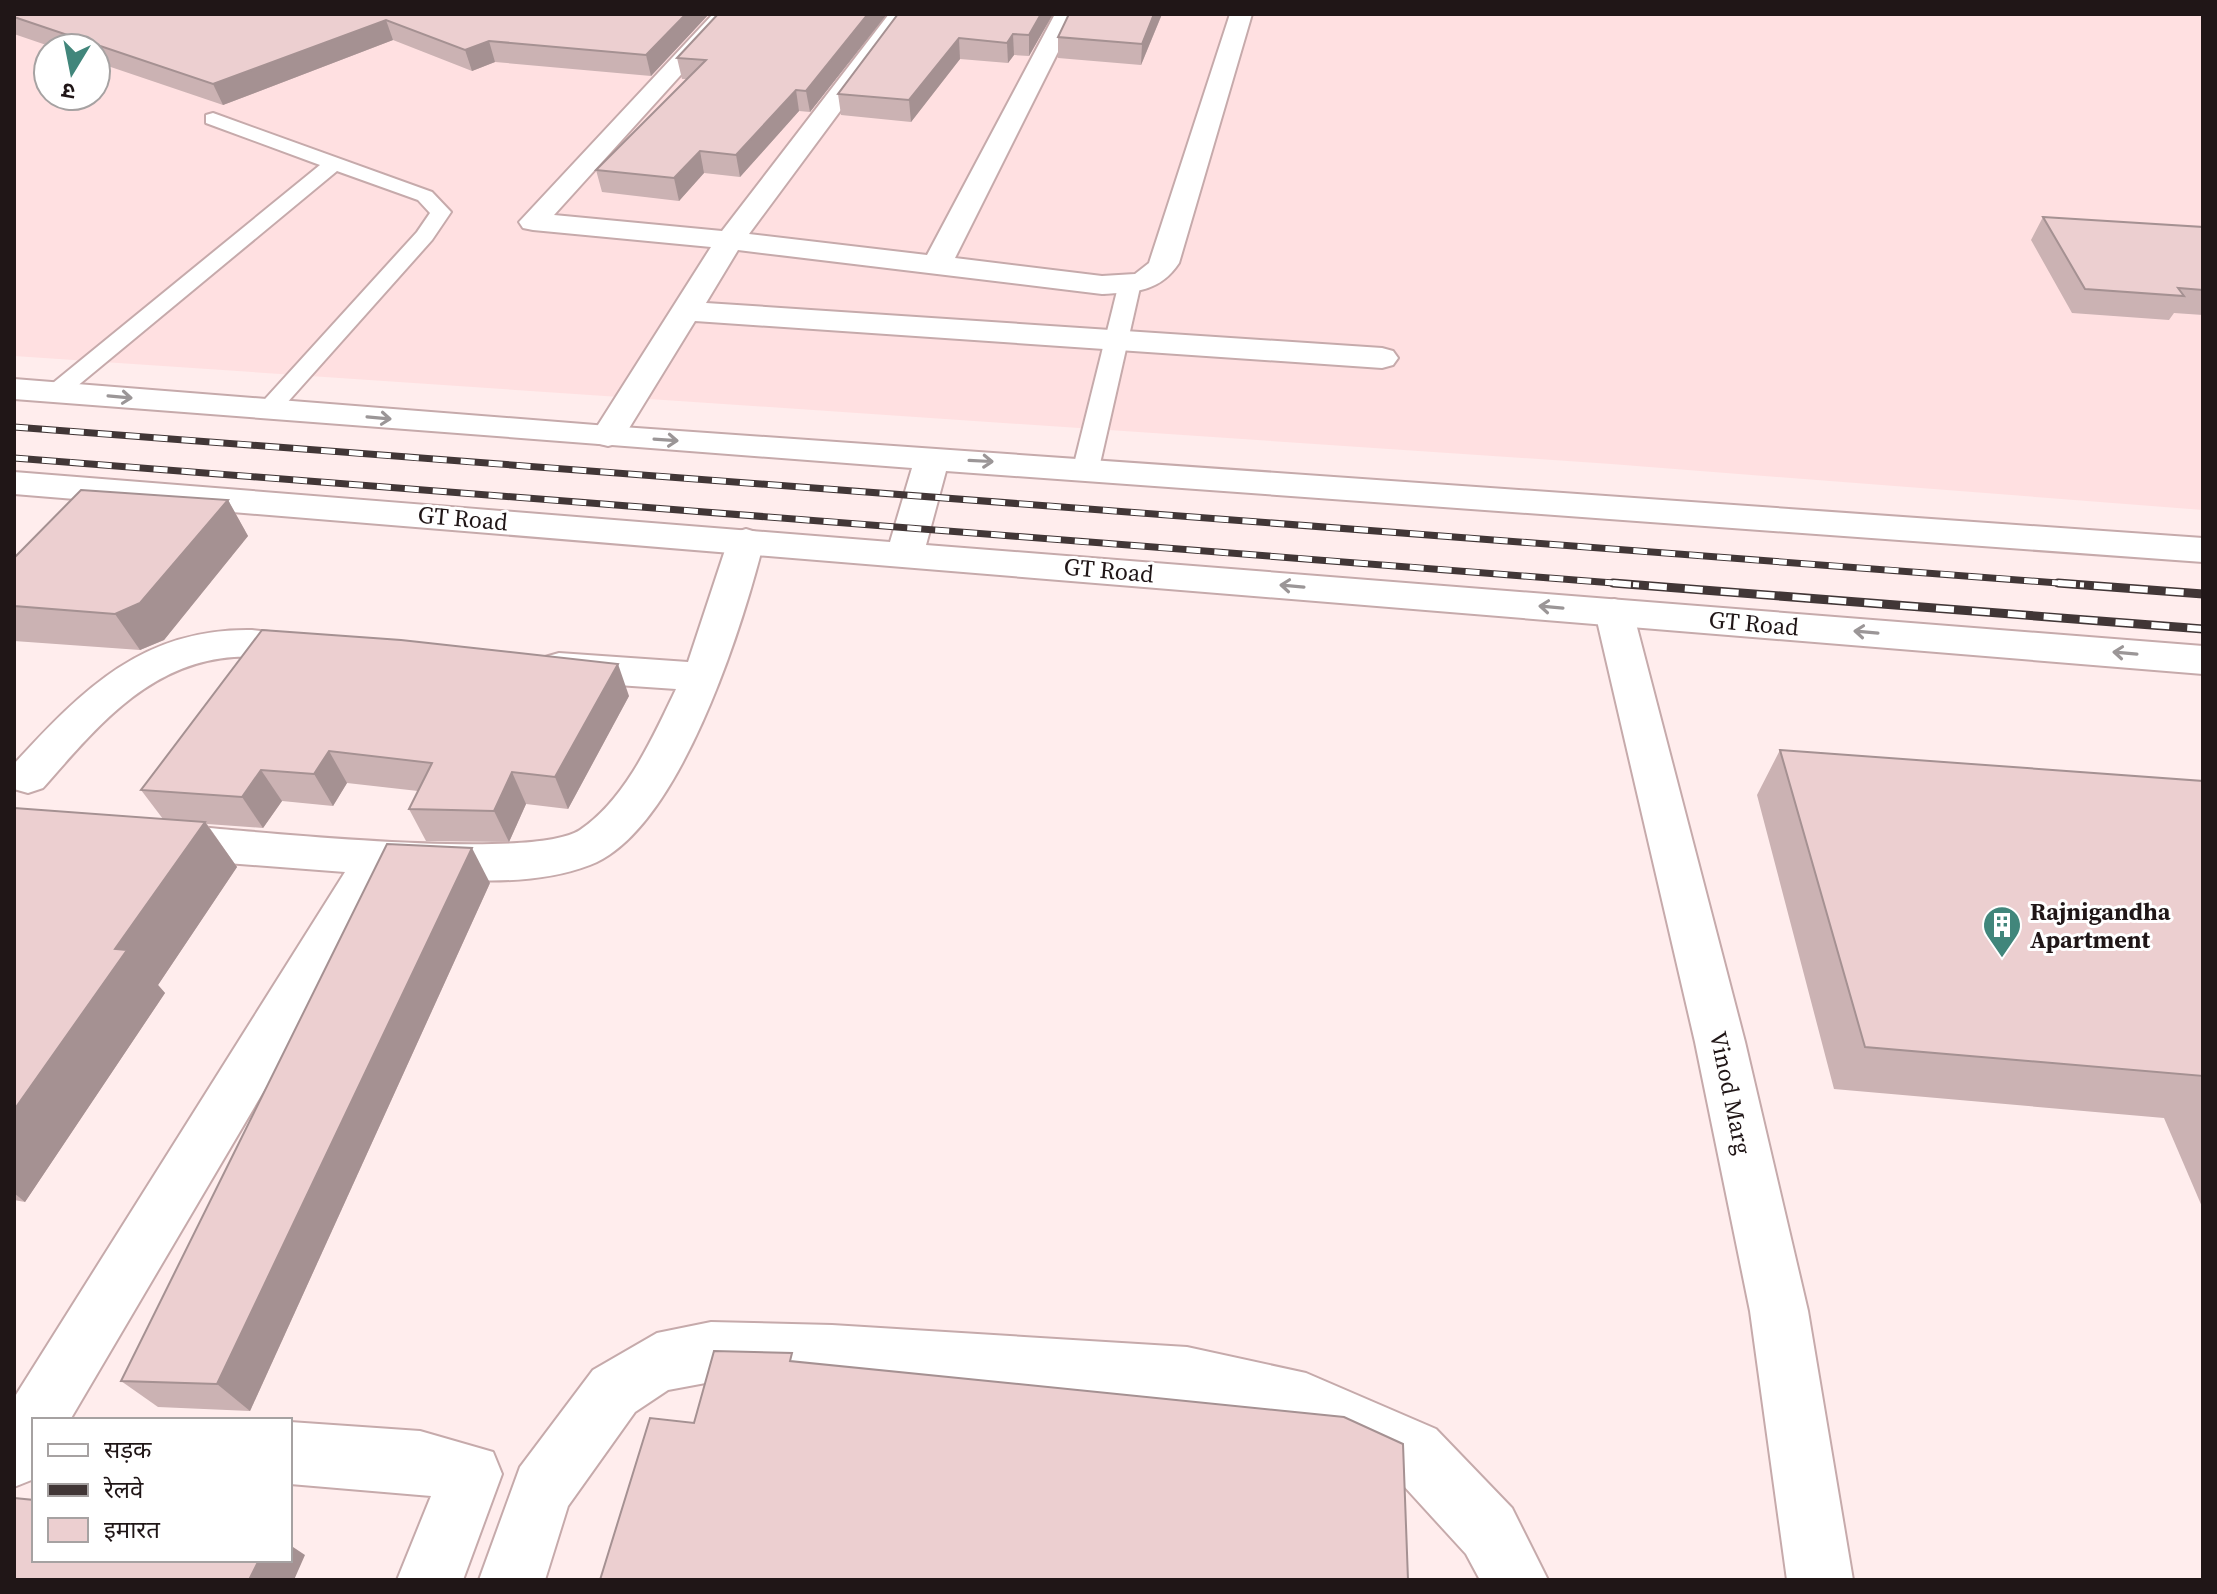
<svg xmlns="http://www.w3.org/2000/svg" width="2217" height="1594" font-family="'Source Serif 4','Noto Sans Devanagari',serif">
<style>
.built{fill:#ffe0e1;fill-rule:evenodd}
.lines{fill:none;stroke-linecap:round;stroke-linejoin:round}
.lane-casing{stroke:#c6aaab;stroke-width:4}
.street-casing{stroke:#c6aaab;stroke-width:4}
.secondary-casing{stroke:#c6aaab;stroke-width:4}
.highway-casing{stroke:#c6aaab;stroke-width:4}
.lane{fill:#fff;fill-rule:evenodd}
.street{fill:#fff;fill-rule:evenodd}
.secondary{fill:#fff;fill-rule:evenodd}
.highway{fill:#fff;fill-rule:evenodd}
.rail-far1-casing{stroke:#413636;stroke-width:7}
.rail-casing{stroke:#413636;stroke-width:9}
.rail-far1{stroke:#fff;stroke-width:5;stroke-dasharray:14;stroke-linecap:butt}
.rail{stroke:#fff;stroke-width:6;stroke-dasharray:18;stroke-linecap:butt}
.wall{fill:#cbb2b3}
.shaded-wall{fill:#a59192}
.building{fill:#eccfd0;stroke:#a59192;stroke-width:2}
.oneway{stroke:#9b9697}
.labels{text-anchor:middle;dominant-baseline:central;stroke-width:6;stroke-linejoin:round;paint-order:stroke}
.street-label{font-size:24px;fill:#201617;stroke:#fff}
.poi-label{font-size:24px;font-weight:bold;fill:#201617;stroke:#fff;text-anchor:start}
</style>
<rect width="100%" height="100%" fill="#ffeded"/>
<path class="built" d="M14,14H2203V510L1611,464L14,356ZM48,48H96V96H48Z"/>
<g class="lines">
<defs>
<g id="lane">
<polygon points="213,113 432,192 451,212 432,240 277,414 259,414 256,409 417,232 430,213 418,200 337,171 64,397 48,397 44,392 48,387 320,165 206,123 206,115"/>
<polygon points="1130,276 1141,283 1099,468 1086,476 1073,468 1119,283"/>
</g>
<g id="street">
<path d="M713,14H736L554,215L722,231L889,14H912L749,234L927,255L1055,14H1077L955,258L1102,276L1135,274L1149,263L1230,14H1252L1179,263C1160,292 1135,292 1102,294L738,250L706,303L1382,348L1393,351L1398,358L1393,365L1382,368L695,321L620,443L608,446L596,443L591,436L711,247L533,230L523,228L519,222Z"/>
<path d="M746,529L759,533L764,541C742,628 679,831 590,865C527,889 456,879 391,875L70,1420H34V1479L14,1487V1398L345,872L161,858L145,853L138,841L145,829L161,824C236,829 530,863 580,830C626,799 653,737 676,689L559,681L545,677L539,667L545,657L559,653L688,662L728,541L733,533Z"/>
<path d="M252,630L325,638L331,648L325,658C296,666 264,655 234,657C148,663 96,728 43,788L28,793L14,789V764C83,689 143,628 252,630Z"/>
<polygon points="711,1322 832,1325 1187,1347 1306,1373 1436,1429 1512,1508 1548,1580 1480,1580 1466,1554 1392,1473 1303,1433 1187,1407 832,1385 711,1382 668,1390 635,1412 568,1506 545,1580 479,1580 520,1467 593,1370 657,1333"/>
<polygon points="290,1422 420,1431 493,1452 502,1474 463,1580 397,1580 431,1496 290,1484"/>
</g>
<polygon id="secondary" points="1614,599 1628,603 1633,612 1745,1042 1808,1311 1853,1580 1787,1580 1750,1311 1695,1042 1595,612 1600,603"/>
<polygon id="highway" points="14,379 608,426 2203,538 2203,562 946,471 926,545 2203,646 2203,674 14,494 14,472 890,542 912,468 14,399"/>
</defs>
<use href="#lane" class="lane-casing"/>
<use href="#street" class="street-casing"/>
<use href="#secondary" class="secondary-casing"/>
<use href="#highway" class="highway-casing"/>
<use href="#lane" class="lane"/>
<use href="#street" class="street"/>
<use href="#secondary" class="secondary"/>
<use href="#highway" class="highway"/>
<defs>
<g id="rail-far1">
<polyline points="14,427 2084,585"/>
<polyline points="14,458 1639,585"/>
</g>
<g id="rail">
<polyline points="1613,583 2203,629"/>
<polyline points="2058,583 2203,594"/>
</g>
</defs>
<use href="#rail-far1" class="rail-far1-casing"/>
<use href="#rail" class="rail-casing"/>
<use href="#rail-far1" class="rail-far1"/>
<use href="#rail" class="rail"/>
</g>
<g class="wall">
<polygon points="14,14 709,14 651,76 495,62 472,71 393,40 223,105 96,62 96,48 55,48 14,34"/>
<polygon points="887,14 810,112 799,111 740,177 704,173 679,201 602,192 596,170 687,79 682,79 677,58"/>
<polygon points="898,14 1053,14 1029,56 1014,55 1008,63 960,59 911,122 841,115 838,94"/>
<polygon points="1069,14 1162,14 1141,65 1058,58 1058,37"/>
<polygon points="2043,217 2203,227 2203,315 2174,313 2169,320 2072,313 2031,240"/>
<polygon points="228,500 248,536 164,640 140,650 14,641 14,558"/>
<polygon points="262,630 629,696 568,809 526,804 509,842 426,841 409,809 418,791 347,783 333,806 282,801 263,828 207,824 237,867 158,985 165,993 25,1202 14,1200 14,808 163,819 141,790"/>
<polygon points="1780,750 2203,781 2203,1209 2164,1118 1834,1089 1757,795"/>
<polygon points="490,883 250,1411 158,1407 121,1381"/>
</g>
<g class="shaded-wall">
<polygon points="686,14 709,14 651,76 646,55"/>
<polygon points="868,14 887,14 810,112 806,91"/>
<polygon points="1041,14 1053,14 1029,56 1029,35"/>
<polygon points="1154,14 1162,14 1141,65 1142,44"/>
<polygon points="386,20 393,40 223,105 213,84"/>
<polygon points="1013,34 1014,55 1008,63 1007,43"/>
<polygon points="959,38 960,59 911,122 909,100"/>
<polygon points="489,41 495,62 472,71 465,50"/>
<polygon points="796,90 799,111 740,177 736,155"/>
<polygon points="700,151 704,173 679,201 674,178"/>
<polygon points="228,500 248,536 164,640 140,650 115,614"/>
<polygon points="618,664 629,696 568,809 555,777"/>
<polygon points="329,751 347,783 333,806 314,774"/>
<polygon points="261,770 282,801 263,828 242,797"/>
<polygon points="512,772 526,804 509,842 494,811"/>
<polygon points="205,822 237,867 158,985 165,993 25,1202 14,1193 14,1110 115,949"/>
<polygon points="472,848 490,883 250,1411 217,1384"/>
<polygon points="290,1545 305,1555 294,1580 249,1580 259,1560 290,1560"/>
</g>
<g class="building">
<polygon points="14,14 686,14 646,55 489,41 465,50 386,20 213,84 14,17"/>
<polygon points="718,14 868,14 806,91 796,90 736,155 700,151 674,178 596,170 706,60 677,58"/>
<polygon points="898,14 1041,14 1029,35 1013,34 1007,43 959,38 909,100 838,94"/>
<polygon points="1069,14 1154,14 1142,44 1058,37"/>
<polygon points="2043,217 2203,227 2203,290 2178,288 2184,296 2085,289"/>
<polygon points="81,490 228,500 140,603 115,614 14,606 14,558"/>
<polygon points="262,630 401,640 618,664 555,777 512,772 494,811 409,809 432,763 329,751 314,774 261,770 242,797 141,790"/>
<polygon points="1780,750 2203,781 2203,1076 1865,1047"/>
<polygon points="14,808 205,822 115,949 127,950 14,1110"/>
<polygon points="387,844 472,848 217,1384 121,1381"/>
<polygon points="714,1351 792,1353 790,1361 1344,1417 1403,1444 1408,1580 600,1580 650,1418 694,1423"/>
<polygon points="14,1498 34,1500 34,1560 259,1560 249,1580 14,1580"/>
</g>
<defs><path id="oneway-shaft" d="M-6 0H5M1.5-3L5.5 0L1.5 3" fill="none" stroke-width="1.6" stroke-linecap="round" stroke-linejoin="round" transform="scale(2)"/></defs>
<g class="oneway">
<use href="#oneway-shaft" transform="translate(120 397) rotate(5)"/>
<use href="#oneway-shaft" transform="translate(379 418) rotate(5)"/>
<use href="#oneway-shaft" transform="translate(666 440) rotate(4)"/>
<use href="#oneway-shaft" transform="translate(981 461) rotate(3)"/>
<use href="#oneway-shaft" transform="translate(1292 586) rotate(-175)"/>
<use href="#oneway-shaft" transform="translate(1551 607) rotate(-175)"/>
<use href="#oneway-shaft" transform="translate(1866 632) rotate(-175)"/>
<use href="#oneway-shaft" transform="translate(2125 653) rotate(-175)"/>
</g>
<defs>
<symbol id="building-pin" viewBox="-11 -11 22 30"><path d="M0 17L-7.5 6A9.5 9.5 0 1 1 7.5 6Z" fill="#41867b" stroke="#fff"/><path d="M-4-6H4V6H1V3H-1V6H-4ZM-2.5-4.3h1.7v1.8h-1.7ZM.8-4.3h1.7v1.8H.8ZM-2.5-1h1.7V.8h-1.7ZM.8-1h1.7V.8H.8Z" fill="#fff"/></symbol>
</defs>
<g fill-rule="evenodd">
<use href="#building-pin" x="1980" y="903" width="44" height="60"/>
</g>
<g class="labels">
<g class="street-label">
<text transform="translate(463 518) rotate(5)">GT Road</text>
<text transform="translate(1109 570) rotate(5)">GT Road</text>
<text transform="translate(1754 623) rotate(5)">GT Road</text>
<text transform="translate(1731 1093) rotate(78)">Vinod Marg</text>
</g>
<g class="poi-label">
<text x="2030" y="911">Rajnigandha<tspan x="2030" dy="28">Apartment</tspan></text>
</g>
</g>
<rect width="2217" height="1594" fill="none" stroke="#201617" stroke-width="32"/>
<rect x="32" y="1418" width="260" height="144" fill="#ffffff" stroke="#a6a2a2" stroke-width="2"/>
<rect x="48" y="1444" width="40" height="12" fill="#ffffff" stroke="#a6a2a2" stroke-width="2"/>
<text x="104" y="1458" font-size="24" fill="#201617">सड़क</text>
<rect x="48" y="1484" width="40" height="12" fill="#413636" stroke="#a6a2a2" stroke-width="2"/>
<text x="104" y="1498" font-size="24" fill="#201617">रेलवे</text>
<rect x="48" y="1518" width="40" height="24" fill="#eccfd0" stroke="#a6a2a2" stroke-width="2"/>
<text x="104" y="1538" font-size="24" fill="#201617">इमारत</text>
<g transform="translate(72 72) rotate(190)"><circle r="38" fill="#ffffff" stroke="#a6a2a2" stroke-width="2"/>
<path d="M0-6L14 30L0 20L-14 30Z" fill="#41867b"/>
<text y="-12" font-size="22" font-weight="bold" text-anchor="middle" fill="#201617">उ</text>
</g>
</svg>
